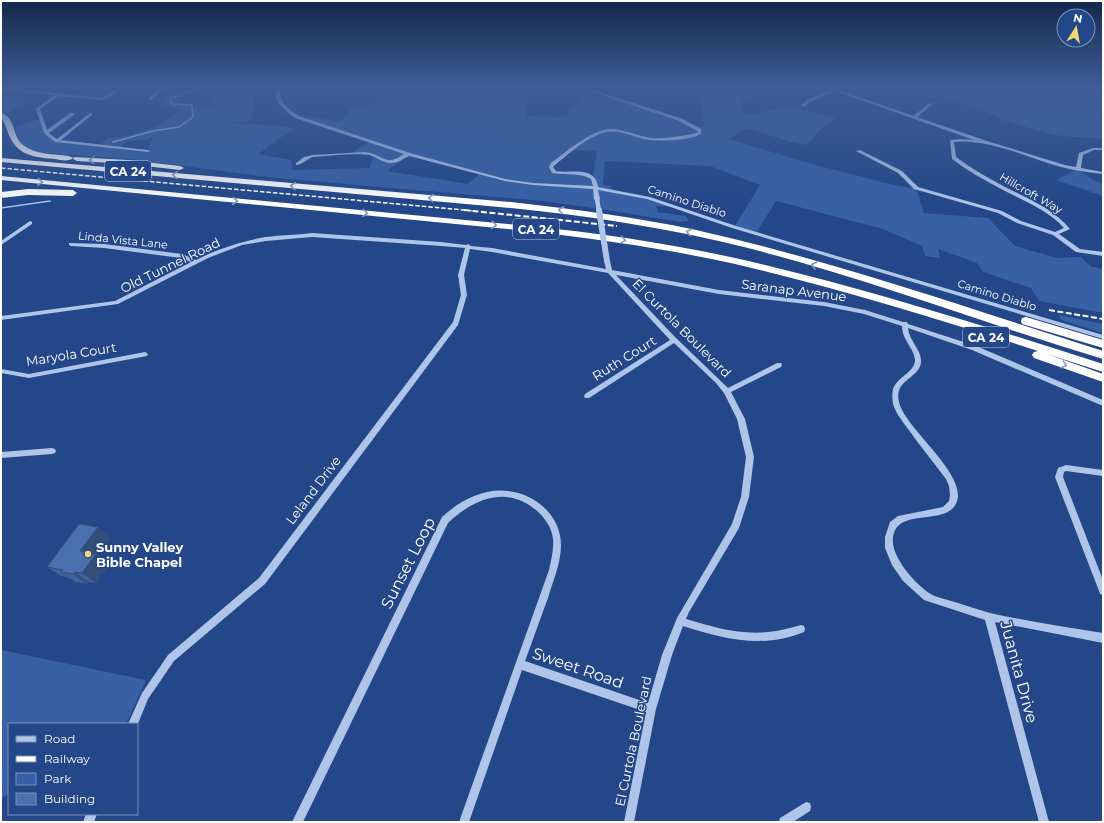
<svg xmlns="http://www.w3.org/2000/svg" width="1104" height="823" font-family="Montserrat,sans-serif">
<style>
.green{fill:#3760a5;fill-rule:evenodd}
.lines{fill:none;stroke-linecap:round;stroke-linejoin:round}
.stream{stroke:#a2beea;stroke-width:1.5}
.minor{fill:#aec4e9;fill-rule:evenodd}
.highway{fill:#fff;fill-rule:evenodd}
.rail-far1{stroke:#fff;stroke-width:1.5;stroke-dasharray:4.5 2;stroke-linecap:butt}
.rail{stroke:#fff;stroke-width:2;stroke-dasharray:6 2.5;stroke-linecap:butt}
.minor-bridge-far1{stroke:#aec4e9;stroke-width:4.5}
.minor-bridge{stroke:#aec4e9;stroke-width:6}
.wall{fill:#406097}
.shaded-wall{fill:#344e7b}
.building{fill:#4b70b0;stroke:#344e7b}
.oneway{stroke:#869abe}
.poi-dot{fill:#f5d971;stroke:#234788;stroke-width:1.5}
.labels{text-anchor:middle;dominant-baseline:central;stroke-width:3;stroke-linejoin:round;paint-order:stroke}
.far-street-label{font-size:11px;fill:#fff;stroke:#234788}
.shield{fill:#234788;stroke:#bdc8db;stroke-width:1}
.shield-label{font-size:12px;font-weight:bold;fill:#fff}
.street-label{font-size:13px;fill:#fff;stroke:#234788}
.poi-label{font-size:13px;font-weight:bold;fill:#fff;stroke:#234788;text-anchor:start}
.near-street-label{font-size:16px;fill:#fff;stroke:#234788}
</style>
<rect width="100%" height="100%" fill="#234788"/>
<g class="green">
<path d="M190,88H256L251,120L231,123L282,126L295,129L280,138L258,154L291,160L293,170L370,168L373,156L367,154L349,155L369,142L292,113L340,122L351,108C368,107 382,105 391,90L375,91L366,88H532L525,107L527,116L565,117L589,89L693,126H704L701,100L690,88H744L757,94L740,100L744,112L754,115L783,106L837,118L823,127L807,145L791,142L746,128L729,139L808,163L898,186L916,188L924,213L988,218L1015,246L1057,258L1081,257L1090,266L1103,269V313L1039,301L1031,288L983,272L977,263L938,249L940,258L925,256L922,246L883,229L776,201L756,233L734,227L760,185L710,166L605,161L603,185L612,186L611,191L639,196L679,207L656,206L658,212L686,216L689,221L681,222L606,210L543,201L267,177L139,160L47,153L33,150L23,146L17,139L16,126L41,119L46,133L57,141L100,146L108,137H122L161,125L181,109L161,106L167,95ZM192,92L193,94L202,95L217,91L213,106L175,103L174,100ZM153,137L148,150L120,147L127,141L147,140ZM574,150L597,151L593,177C579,172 567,177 554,172L551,167L553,164ZM408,155L480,174L468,184L387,171Z"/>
<polygon points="918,88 1103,88 1103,139 1053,135 1006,121 982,110"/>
<polygon points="1,101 24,103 6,114 1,111"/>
<polygon points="1078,169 1091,179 1103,184 1103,196 1056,180"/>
<polygon points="1059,315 1103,324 1103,333 1061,320"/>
<polygon points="1,650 146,680 126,724 9,724 9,794 1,798"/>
</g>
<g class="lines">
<g class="stream">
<polyline points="113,142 153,131 179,127 193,117 192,105 174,104 170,102 171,98 198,88"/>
<polyline points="1,208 50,201"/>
</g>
<g class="minor">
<path d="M1,88L102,98C108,95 114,88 122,88L110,97L102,100L59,96L40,109L47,130L70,113H74V115L49,133L57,139L90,113L92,114V115L61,140L148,150L150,151L148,152L55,142L44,133L36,109L54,95L2,90Z"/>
<polygon points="160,88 165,88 151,100 149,100 149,98"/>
<path d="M276,88H280C279,103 287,108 299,116L410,153L505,179L533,183L593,186L591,179C579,172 565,176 552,173L549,167L551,163C567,151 584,136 603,130C619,126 635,136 651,138C666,139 682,136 697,133V131L679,121L581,88H587L683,119L701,129V134C689,141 657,142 643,139C632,136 619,130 607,132C589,135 569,154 555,165L553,167L556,171C571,174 595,165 598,187L650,197L736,226L1103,335V339L732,228L647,199L598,190L600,199L597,201L594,199L593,189L533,185L505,181L409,156C403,159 398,163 392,163C383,164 378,157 369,155C351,152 331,156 313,157C307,159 302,165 296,165V163L304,157L313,155L365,152C384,154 384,168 404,154L295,118C284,110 274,103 276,88Z"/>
<path d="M827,88H833L913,116L930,103H932V105L917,117L987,141L1065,165L1076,167L1079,153L1093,148H1103V150H1094L1083,155L1081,168L1103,172V174C1089,172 1075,171 1061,167C1030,158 986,138 954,142L956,157C972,169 990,179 1007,188C1029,199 1054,209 1070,229L1059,234L1080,249L1103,252V256L1076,252L1053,235L1017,223L998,213L914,189L898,173L856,151L860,150L902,171L918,187L1002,211L1021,221L1055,232L1064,228C1048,210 1024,201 1003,190C986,181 968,171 952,159L950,140L960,139L974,140L835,91L809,102L804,107H802V105L807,100L831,90Z"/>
<polygon points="30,221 32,222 32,224 1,245 1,241"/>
<path d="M312,233L441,242L466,245L468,244L471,246L492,248L606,269L604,261L607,259L610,261L612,270L719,290L824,302L865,310L903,322H907L908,324L976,346L1103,400V406L972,350L908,328C909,341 922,350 921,362C920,380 889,379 901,408C912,432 959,470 958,496C956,525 912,511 898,526C891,533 892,546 896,554C902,568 917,585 929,593C936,598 950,600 958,603C968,606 979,610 990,613C1027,621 1065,627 1103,633V643L995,622L1049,822H1039L985,620L924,600L903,581L892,565L885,548V537L890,522L898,516L943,507L949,501L950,495L949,486L946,479C936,466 926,453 916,440C909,429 899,419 894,407C892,401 892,395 893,389C897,377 915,372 915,360C914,348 902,340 902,326L864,314L824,306L719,294L616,275L676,338L728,388L777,363H781L782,365L781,367L731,392L745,419L754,457L749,497L739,528L689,612L686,619C713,627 740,635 768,632C779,631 790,628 801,625L804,626L805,629L804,632C763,649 724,639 683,626L672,655L656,709L634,822H624L646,712L522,670L469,822H459L549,570C551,560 554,550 553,539C552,528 545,518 536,510C507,485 473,499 448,523L303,822H292L442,517C462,499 487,486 514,492C539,497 561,518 561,545C561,563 553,581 548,598C540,619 533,640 525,661L648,703L662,655L677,618L732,524L741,497L746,457L737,419L724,393L716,383L674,343L589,398H585L584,396L585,394L670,340L608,273L492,252L470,249L464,275L467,295L458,325L265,584L174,661L148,699L137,726V724H128L142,693L168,655L259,578L453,322L461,295L458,275L465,248L441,246L312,237L266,241L242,245L208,258L118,304L1,320V316L115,301L191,262L181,258L104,248L71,246L69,245V243L104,244L182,254L196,260C217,249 242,241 266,237C281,235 297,235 312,233Z"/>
<polygon points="145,352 148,354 147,356 29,378 1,373 1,369 29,374"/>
<polygon points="52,448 55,449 56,451 55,453 52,454 1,458 1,452"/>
<polygon points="1066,465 1103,470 1103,476 1066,471 1064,472 1063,477 1103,580 1103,595 1100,594 1099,591 1055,477 1058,468"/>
<polygon points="806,802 810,803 811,807 810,811 793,822 779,822 780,818"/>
<polygon points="86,814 97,814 94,822 83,822"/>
</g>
<g class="highway">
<path d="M1,113C16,117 12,137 23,145C36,155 54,154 69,156L73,158C69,162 61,160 55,159C29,157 14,154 6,127C4,121 1,119 1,113Z"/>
<polygon points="74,157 128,160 180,166 184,168 180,170 128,164 77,161 73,159"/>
<path d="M1,158L511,202C573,209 635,217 696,230C834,261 968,308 1103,351V359C983,323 866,278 744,247C668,228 590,216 511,208L1,162Z"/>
<path d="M1,176L529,226C598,233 667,243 735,258C859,286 981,325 1103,364V372L1047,354L1103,374V382L1034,358L1032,355L1034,352L1038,351C938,319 838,288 735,264C667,249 598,239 529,231L1,180Z"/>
<polygon points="28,189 73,190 77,193 73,196 28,195 1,198 1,192"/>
<polygon points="1026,317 1103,340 1103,348 1022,324 1021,321 1022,318"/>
</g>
<polyline class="rail-far1" points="1,168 475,211"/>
<g class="rail">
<polyline points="464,210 617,226"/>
<polyline points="1049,310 1103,319"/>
</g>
<polyline class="minor-bridge-far1" points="597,199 599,211"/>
<polyline class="minor-bridge" points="599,210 607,261"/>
</g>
<polygon class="wall" points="98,527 110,538 98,555 109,564 96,583 88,582 87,584 75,582 70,578 61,576 47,567"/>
<g class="shaded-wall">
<polygon points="98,527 110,538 98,555 109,564 96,583 82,573 80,551"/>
<polygon points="75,572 88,582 87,584 73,574"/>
</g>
<polygon class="building" points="79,524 98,527 80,551 96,554 82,573 75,572 73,574 61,572 63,570 47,567"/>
<defs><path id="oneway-chevron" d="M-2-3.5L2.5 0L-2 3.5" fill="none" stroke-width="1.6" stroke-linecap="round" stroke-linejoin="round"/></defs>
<g class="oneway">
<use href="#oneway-chevron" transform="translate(92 160) rotate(-177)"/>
<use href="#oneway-chevron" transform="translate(175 175) rotate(-175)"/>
<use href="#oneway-chevron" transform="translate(40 182) rotate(5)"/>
<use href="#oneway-chevron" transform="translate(293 186) rotate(-175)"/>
<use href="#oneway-chevron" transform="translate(431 198) rotate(-175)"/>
<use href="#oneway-chevron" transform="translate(235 201) rotate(5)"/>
<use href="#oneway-chevron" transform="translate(561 210) rotate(-173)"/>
<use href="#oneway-chevron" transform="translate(365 213) rotate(5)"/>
<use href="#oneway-chevron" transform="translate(494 225) rotate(5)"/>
<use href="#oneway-chevron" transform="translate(689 232) rotate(-168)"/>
<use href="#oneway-chevron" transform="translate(623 240) rotate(9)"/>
<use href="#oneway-chevron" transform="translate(814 265) rotate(-164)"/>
<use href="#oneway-chevron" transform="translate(1064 365) rotate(19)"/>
</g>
<linearGradient id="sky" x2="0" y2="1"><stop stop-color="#13274b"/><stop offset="0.43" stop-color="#3f5e96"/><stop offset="1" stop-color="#3f5e96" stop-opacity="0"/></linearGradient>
<rect width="1104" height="203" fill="url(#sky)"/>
<circle class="poi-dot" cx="88" cy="554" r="4"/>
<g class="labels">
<g class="far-street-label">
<text transform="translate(1031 193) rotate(30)">Hillcroft Way</text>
<text transform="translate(687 201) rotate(18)">Camino Diablo</text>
<text transform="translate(123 240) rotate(6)">Linda Vista Lane</text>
<text transform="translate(997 295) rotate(17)">Camino Diablo</text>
</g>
<g class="shield">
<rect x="105" y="161" width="46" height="20" rx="3"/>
<rect x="513" y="219" width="46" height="20" rx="3"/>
<rect x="963" y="327" width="46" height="20" rx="3"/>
</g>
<g class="shield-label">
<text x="128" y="171">CA 24</text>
<text x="536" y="229">CA 24</text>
<text x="986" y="337">CA 24</text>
</g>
<g class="street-label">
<text transform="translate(170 265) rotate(-26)">Old Tunnel Road</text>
<text transform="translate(794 290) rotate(7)">Saranap Avenue</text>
<text transform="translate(682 328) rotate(45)">El Curtola Boulevard</text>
<text transform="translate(71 354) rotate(-9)">Maryola Court</text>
<text transform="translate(624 358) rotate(-32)">Ruth Court</text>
<text transform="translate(313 490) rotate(-53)">Leland Drive</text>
<text transform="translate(633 741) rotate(-78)">El Curtola Boulevard</text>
</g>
<g class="poi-label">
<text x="96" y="547">Sunny Valley<tspan x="96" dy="15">Bible Chapel</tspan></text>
</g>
<g class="near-street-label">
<text transform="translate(408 563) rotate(-63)">Sunset Loop</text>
<text transform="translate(578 668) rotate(19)">Sweet Road</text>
<text transform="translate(1019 672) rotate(75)">Juanita Drive</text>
</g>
</g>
<rect width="1104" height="823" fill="none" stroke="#ffffff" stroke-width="4"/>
<rect x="8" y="723" width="130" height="92" fill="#234788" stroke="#7b91b8"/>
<rect x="16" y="736" width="20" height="6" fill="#aec4e9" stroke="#7b91b8"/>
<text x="44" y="743" font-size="12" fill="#ffffff">Road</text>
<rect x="16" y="756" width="20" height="6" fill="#ffffff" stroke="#7b91b8"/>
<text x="44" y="763" font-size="12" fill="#ffffff">Railway</text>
<rect x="16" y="773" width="20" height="12" fill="#3760a5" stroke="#7b91b8"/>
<text x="44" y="783" font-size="12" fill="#ffffff">Park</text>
<rect x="16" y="793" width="20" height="12" fill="#4b70b0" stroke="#7b91b8"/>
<text x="44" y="803" font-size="12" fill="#ffffff">Building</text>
<g transform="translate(1076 28) rotate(11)"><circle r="19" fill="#234788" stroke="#7b91b8"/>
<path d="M0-3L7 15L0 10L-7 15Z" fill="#f5d971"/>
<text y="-6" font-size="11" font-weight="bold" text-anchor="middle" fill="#ffffff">N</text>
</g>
</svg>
